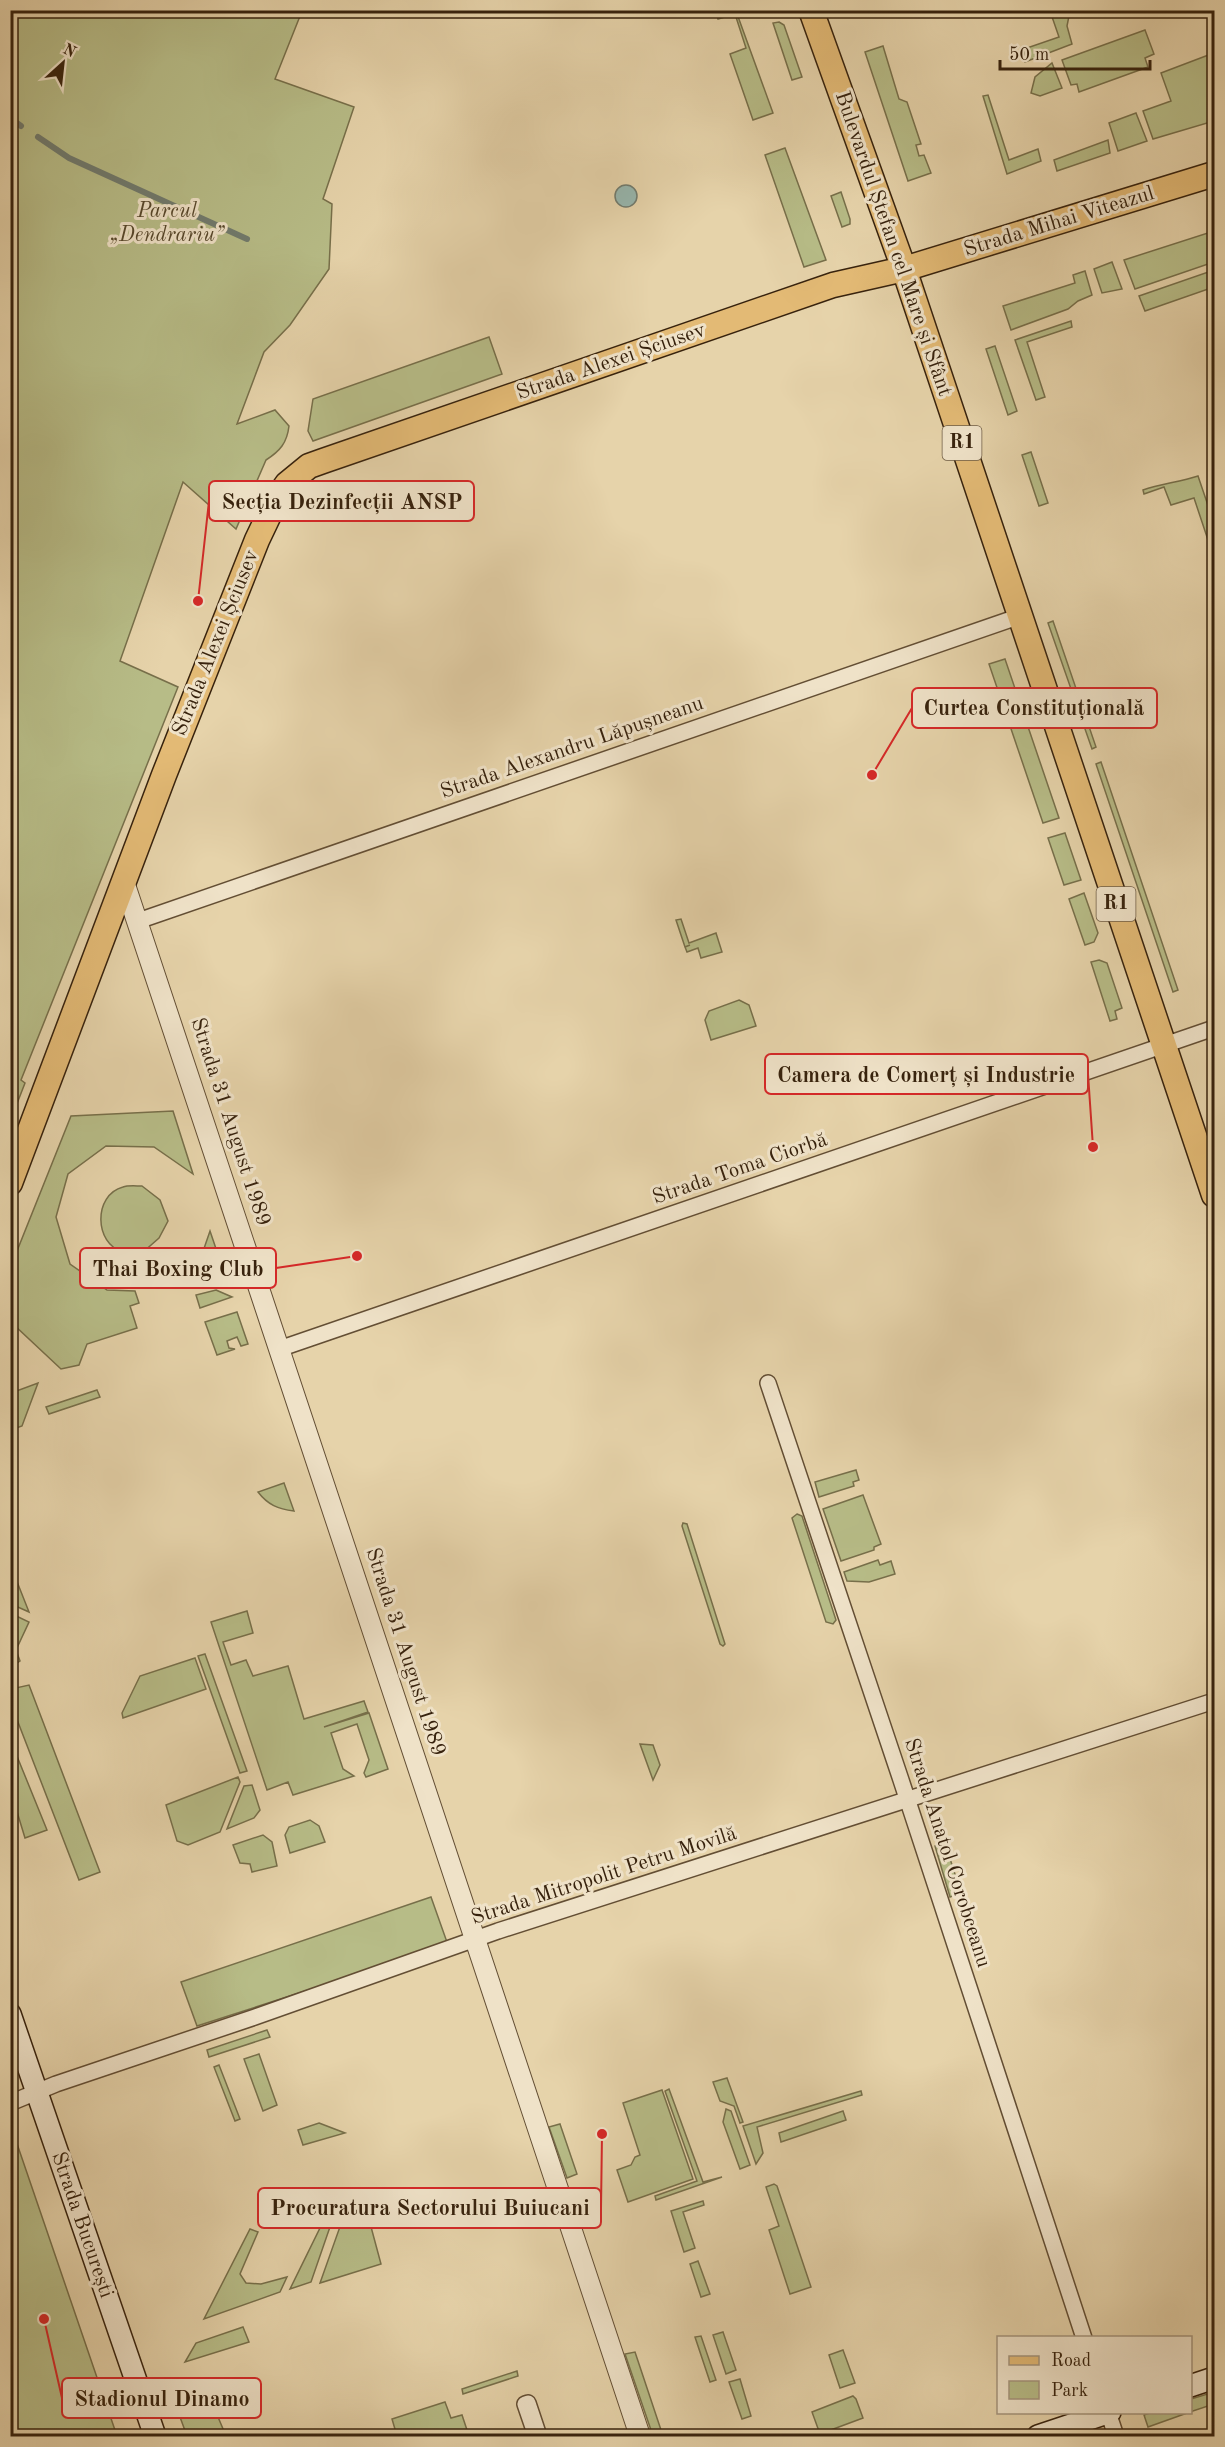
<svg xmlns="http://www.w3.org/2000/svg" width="1225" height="2447" font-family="'Old Standard TT',serif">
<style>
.green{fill:#b7bc87;stroke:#776f4a;stroke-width:1.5}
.water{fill:#97b7af;stroke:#717b6e;stroke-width:1.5}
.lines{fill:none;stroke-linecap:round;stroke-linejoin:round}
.stream{stroke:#717b6e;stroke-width:6}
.minor-casing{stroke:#634e34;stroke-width:18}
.tertiary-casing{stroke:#634e34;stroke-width:22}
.secondary-casing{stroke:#37220d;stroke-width:24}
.primary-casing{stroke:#37220d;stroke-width:27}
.minor{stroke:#efe2c8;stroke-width:15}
.tertiary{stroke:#efe2c8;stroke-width:20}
.secondary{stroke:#efe2c8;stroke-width:21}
.primary{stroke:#e3ba75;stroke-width:24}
.labels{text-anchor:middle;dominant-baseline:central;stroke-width:6;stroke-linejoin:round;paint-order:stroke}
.shield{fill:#efe2c8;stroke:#6e5c45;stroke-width:1.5}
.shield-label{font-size:20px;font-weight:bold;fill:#37220d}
.park-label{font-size:21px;font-style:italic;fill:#57482c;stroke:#efe2c8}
.street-label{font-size:21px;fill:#37220d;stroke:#efe2c8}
.leader{fill:none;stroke:#d62828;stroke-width:2}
.callout-dot{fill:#d62828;stroke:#efe2c8;stroke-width:2}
.callout{fill:#efe2c8;stroke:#d62828;stroke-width:2}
.callout-label{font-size:22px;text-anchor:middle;font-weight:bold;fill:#37220d}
</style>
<rect width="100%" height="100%" fill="#e6d3aa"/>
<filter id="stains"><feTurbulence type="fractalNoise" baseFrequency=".00333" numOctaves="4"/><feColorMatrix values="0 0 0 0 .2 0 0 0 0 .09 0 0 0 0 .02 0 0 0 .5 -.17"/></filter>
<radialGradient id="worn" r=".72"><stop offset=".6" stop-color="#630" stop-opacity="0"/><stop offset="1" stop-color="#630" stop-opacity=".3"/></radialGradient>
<g class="green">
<path d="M10,11H302L275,79L354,107L323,199L332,204L329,269L290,325L264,352L237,424L275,410L289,426C287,443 280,451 266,460L236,529L183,482L120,661L178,687L21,1080L25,1083L11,1119Z"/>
<polygon points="715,11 736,11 773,113 753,120 730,54 746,48 735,14 718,19"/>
<polygon points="1050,11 1070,11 1067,26 1072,44 1025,62 1024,49 1059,37"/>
<polygon points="779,22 784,25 802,77 792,80 773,23"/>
<polygon points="1145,30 1154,54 1145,58 1148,67 1079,92 1077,84 1071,85 1062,60"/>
<polygon points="883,46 899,99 907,102 921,144 916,145 919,156 924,155 931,173 908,181 865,52"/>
<polygon points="1211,54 1214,63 1214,121 1153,139 1143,111 1171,101 1161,73"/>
<polygon points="1052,63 1062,88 1040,96 1031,93 1035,77"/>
<polygon points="988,95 1009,160 1038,149 1041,161 1007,174 983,96"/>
<polygon points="1136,113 1147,141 1118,151 1109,123"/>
<polygon points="1108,140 1110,153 1057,171 1054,160"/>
<polygon points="785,148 826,260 804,267 765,155"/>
<polygon points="841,192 850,219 850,224 842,227 831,196"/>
<polygon points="1214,231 1214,262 1135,289 1124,260"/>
<polygon points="1112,262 1122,289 1102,293 1094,269"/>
<polygon points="1214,270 1214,287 1145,311 1139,296"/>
<polygon points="1085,271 1092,295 1078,301 1068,309 1011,330 1003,306 1075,283 1073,275"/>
<polygon points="1071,321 1072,327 1027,342 1045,397 1036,400 1015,340"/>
<polygon points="489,337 502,374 313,441 308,431 313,399"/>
<polygon points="995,346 1017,411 1008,415 986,349"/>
<polygon points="1031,452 1048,503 1039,506 1022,455"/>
<path d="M1198,476L1214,523V541L1209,543L1194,498L1171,505L1164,487L1144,494L1143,490C1161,484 1179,482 1198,476Z"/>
<polygon points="1053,621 1096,747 1092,749 1048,623"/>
<polygon points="1005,659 1059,818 1043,823 989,664"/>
<polygon points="1101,762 1178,990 1173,992 1096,764"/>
<polygon points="1065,833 1081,880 1064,885 1048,838"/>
<polygon points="1084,893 1098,933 1094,942 1085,945 1069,899"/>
<polygon points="681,919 689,943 716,933 722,952 701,958 698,948 687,952 685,947 690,945 685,947 676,920"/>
<polygon points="1099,960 1107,963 1122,1008 1115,1011 1117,1019 1110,1021 1091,962"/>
<polygon points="739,1000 749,1005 756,1026 711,1040 705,1020 709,1011"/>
<polygon points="173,1111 193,1174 154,1147 106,1146 68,1174 56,1217 70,1264 107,1290 135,1291 139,1303 130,1306 137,1328 87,1344 79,1365 61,1369 14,1325 11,1327 11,1266 71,1116"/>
<path d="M142,1186L160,1200L168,1221L159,1238L142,1253C137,1252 129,1253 123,1252C94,1244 93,1195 123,1187C128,1185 136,1186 142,1186Z"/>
<polygon points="210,1231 227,1281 198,1266"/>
<polygon points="216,1290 232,1297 200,1308 196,1295"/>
<polygon points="237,1312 248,1344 241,1346 237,1337 227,1341 229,1348 235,1349 217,1355 205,1322"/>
<polygon points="38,1383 22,1426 11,1430 11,1393"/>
<polygon points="97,1390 100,1397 49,1414 46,1407"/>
<polygon points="856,1470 859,1480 853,1482 854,1486 819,1497 815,1482"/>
<path d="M284,1483L294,1511C278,1509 268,1505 258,1492Z"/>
<polygon points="863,1495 881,1544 874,1547 874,1550 841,1561 823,1509"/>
<polygon points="797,1514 802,1516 836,1620 833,1624 826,1622 792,1518"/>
<polygon points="683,1523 687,1524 725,1644 723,1646 720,1644 682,1526"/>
<polygon points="878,1560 880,1565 891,1561 895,1574 869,1582 847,1581 844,1572"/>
<polygon points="11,1569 12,1569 29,1612 11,1604"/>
<polygon points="247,1611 253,1633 223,1642 231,1665 246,1660 253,1676 288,1666 304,1719 364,1701 368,1712 324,1727 369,1713 388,1769 366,1777 364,1773 369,1760 357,1724 331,1733 343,1769 354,1776 293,1795 288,1782 267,1790 211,1622"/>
<polygon points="10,1613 29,1622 16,1650 20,1661 11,1667"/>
<polygon points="205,1654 247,1771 240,1773 198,1656"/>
<polygon points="195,1658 206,1689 123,1718 122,1713 140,1676"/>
<polygon points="29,1685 100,1872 79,1880 11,1704 11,1689"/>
<polygon points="10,1739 47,1830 25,1838 11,1792"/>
<polygon points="640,1744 653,1745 660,1765 653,1780"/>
<polygon points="238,1777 240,1782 220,1832 188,1845 177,1841 166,1805"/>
<polygon points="252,1785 260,1810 254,1818 227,1829 244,1786"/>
<polygon points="310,1820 319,1826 325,1842 290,1853 285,1835 289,1827"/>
<polygon points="263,1835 272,1842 277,1866 252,1872 250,1864 240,1863 233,1845"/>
<polygon points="945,1843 961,1893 950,1897 935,1846"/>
<polygon points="431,1897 448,1945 197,2026 181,1982"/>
<polygon points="267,2030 270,2037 209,2057 207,2050"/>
<polygon points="259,2054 277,2105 263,2111 244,2059"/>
<polygon points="219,2065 240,2119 235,2121 214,2067"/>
<polygon points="727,2078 743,2122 740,2123 734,2106 720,2101 713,2082"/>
<polygon points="669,2089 703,2182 722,2177 656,2200 655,2196 697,2181 665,2091"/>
<polygon points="662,2090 693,2179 628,2202 617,2170 631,2165 635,2157 640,2155 623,2103"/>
<polygon points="861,2091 862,2095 757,2127 763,2153 756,2164 743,2126"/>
<polygon points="726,2109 731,2111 750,2165 740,2169 723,2122"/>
<polygon points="843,2111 846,2120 781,2142 779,2133"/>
<polygon points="319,2123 345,2133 303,2145 298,2130"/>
<polygon points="560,2124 577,2174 567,2178 549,2127"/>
<polygon points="13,2132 117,2436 11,2436 10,2133"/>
<polygon points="774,2184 777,2186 811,2287 790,2294 769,2230 779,2226 766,2187"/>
<polygon points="703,2201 704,2205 683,2212 695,2248 684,2252 671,2211"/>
<polygon points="367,2212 381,2264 320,2283 342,2221"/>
<polygon points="331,2224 311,2282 290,2289 321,2226"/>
<polygon points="250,2229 258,2232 240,2274 246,2283 261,2284 287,2277 280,2292 204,2319"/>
<polygon points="698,2261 710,2294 701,2297 690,2264"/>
<polygon points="243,2327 249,2342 185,2362 196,2343"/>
<polygon points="723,2332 736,2370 726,2374 713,2335"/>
<polygon points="701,2336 716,2380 710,2382 695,2337"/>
<polygon points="843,2350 855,2383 840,2388 829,2355"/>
<polygon points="635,2352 663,2436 653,2436 625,2354"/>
<polygon points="517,2371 518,2376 463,2394 462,2389"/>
<polygon points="202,2379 226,2436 187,2436 170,2390"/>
<polygon points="740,2379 751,2416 742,2419 729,2382"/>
<polygon points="1214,2392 1214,2404 1190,2412 1191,2399"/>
<polygon points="853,2396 856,2399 863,2418 820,2434 812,2412"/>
<polygon points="445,2402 451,2418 462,2415 469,2436 397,2436 392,2419"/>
<polygon points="1150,2413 1150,2412 1190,2412 1148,2427 1144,2415"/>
</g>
<circle class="water" cx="626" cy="196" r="11"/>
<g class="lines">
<g class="stream">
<polyline points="10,118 21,126"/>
<polyline points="38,137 69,158 247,239"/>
</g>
<defs>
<g id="minor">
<polyline points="138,921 1020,616"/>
<polyline points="279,1349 1214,1028"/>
<polyline points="768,1383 901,1780 1084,2338"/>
<polyline points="10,2103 56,2084 255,2017 498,1931 1214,1701"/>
<polyline points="1108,2412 1116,2436"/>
<polyline points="536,2436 525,2404 528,2403 539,2436 537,2436"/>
</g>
<polyline id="tertiary" points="124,882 640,2436"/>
<g id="secondary">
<polyline points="10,2014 155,2436"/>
<polyline points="1190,2386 1214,2378"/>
<polyline points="1038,2436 1110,2412"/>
</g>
<g id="primary">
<polyline points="811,10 904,269 1214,1195"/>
<polyline points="10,1183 164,775 257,540 277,498 287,484 309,466 323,461 833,285 904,269 1214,174"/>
</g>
</defs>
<use href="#minor" class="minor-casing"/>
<use href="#tertiary" class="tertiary-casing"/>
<use href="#secondary" class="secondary-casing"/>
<use href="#primary" class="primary-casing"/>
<use href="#minor" class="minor"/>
<use href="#tertiary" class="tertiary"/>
<use href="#secondary" class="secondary"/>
<use href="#primary" class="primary"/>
</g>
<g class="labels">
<g class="shield">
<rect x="942.5" y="426" width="39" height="34" rx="4.5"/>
<rect x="1096.5" y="887" width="39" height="34" rx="4.5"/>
</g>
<g class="shield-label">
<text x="962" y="443">R1</text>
<text x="1116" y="904">R1</text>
</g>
<g class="park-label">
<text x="167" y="211">Parcul<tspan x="167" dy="24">„Dendrariu”</tspan></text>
</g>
<g class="street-label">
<text transform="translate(1059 222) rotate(-17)">Strada Mihai Viteazul</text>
<text transform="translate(893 244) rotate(71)">Bulevardul Ștefan cel Mare și Sfânt</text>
<text transform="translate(611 362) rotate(-19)">Strada Alexei Șciusev</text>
<text transform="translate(216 643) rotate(-68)">Strada Alexei Șciusev</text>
<text transform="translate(572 748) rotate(-19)">Strada Alexandru Lăpușneanu</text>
<text transform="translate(230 1122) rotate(72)">Strada 31 August 1989</text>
<text transform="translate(740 1169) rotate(-19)">Strada Toma Ciorbă</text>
<text transform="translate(405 1652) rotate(72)">Strada 31 August 1989</text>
<text transform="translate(947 1853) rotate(72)">Strada Anatol Corobceanu</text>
<text transform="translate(604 1876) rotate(-18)">Strada Mitropolit Petru Movilă</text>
<text transform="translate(82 2225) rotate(71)">Strada București</text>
</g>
</g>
<path class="leader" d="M198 601L209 501M872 775L912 708M1093 1147L1088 1074M357 1256L276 1268M602 2134L601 2208M44 2319L62 2398"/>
<g class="callout-dot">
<circle cx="198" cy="601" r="6"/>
<circle cx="872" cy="775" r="6"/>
<circle cx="1093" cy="1147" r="6"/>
<circle cx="357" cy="1256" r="6"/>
<circle cx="602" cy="2134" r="6"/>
<circle cx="44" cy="2319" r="6"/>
</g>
<g class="callout">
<rect x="209" y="481" width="265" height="40" rx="6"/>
<rect x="912" y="688" width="245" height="40" rx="6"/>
<rect x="765" y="1054" width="323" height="40" rx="6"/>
<rect x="80" y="1248" width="196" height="40" rx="6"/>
<rect x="258" y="2188" width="343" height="40" rx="6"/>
<rect x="62" y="2378" width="199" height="40" rx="6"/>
</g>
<g class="callout-label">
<text x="342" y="509">Secția Dezinfecții ANSP</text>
<text x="1034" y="715">Curtea Constituțională</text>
<text x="926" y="1082">Camera de Comerț și Industrie</text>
<text x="178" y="1276">Thai Boxing Club</text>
<text x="430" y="2215">Procuratura Sectorului Buiucani</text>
<text x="162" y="2406">Stadionul Dinamo</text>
</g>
<rect width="1225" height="2447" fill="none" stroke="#e6d3aa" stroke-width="36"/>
<rect x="12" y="12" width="1201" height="2423" fill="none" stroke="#37220d" stroke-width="3"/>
<rect x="18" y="18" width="1189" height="2411" fill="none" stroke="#37220d" stroke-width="1.5"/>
<rect x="997" y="2336" width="195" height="78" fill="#efe2c8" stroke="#a5957d" stroke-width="1.5"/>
<rect x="1009" y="2356" width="30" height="9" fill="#e3ba75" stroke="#a5957d" stroke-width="1.5"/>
<text x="1051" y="2366" font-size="18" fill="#37220d">Road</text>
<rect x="1009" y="2381" width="30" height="18" fill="#b7bc87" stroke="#a5957d" stroke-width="1.5"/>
<text x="1051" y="2396" font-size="18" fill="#37220d">Park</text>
<g transform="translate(63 63) rotate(27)" stroke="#efe2c8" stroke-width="4.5" paint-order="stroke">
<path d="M0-4.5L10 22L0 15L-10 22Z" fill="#37220d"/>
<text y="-9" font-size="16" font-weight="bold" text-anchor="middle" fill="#37220d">N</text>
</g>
<path d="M1000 60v9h150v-9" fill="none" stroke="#37220d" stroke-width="3"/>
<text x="1009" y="60" font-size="18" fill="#37220d" stroke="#efe2c8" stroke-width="4.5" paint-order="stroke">50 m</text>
<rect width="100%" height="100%" filter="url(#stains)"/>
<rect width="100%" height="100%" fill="url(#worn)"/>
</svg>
